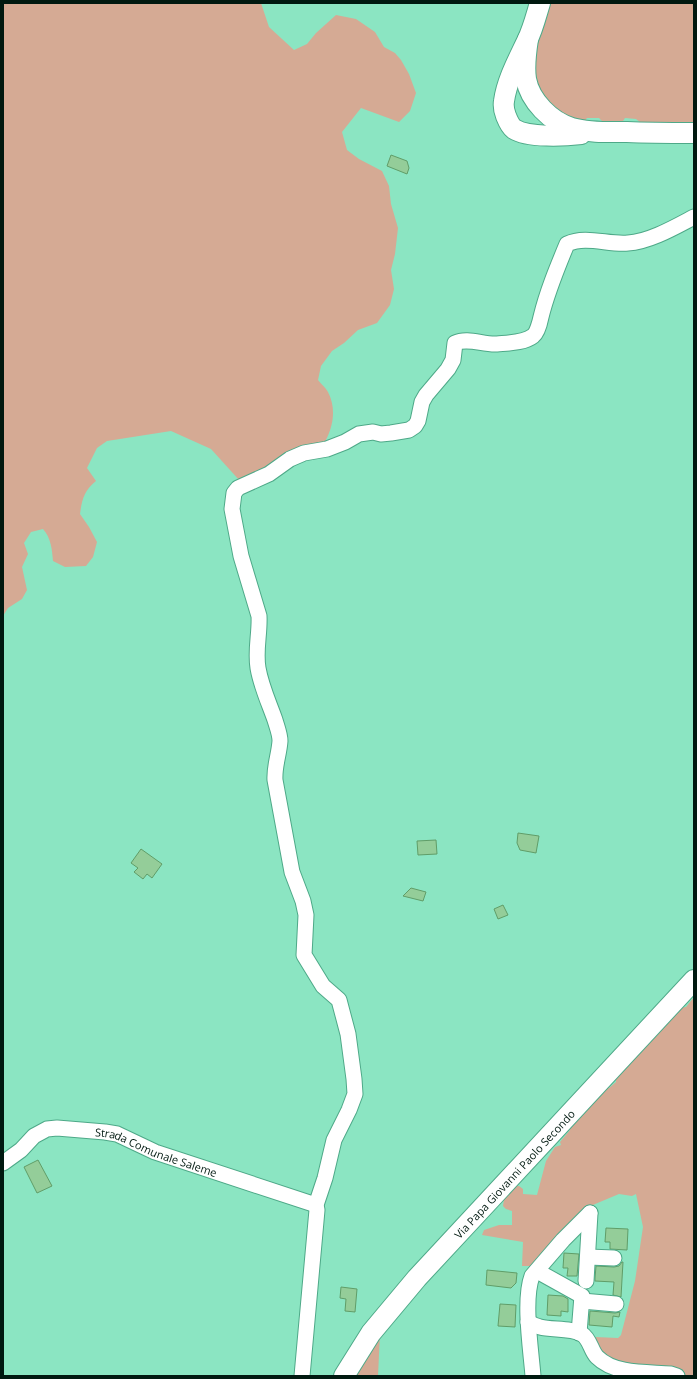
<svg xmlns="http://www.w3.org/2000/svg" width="697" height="1379" font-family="'Open Sans',sans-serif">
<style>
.green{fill:#d5aa94}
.building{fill:#94cd99;stroke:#609d68}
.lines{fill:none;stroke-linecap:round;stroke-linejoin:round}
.minor-casing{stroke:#4ea988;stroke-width:17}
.major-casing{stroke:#4ea988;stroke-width:22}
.minor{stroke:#fff;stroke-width:15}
.major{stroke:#fff;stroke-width:20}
.labels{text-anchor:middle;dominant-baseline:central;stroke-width:3.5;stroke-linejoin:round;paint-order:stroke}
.street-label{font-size:11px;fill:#001910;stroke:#d1fce9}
</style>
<rect width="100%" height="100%" fill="#8be5c2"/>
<g class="green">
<path d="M3,3H261L269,27L294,50L307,44L316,33L336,15L356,19L375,32L384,47L395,53L401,60L409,74L416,93L410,111L399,122L361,108L342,132L347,150L359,159L382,171L389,186L391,204L398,228L395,254L391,270L394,289L390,305L377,323L358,330L344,343L332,351L321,366L318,380C321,384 326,388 328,392C337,409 333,429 323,445L240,481L211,449L171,431L107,441L97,448L87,468L96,481C84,491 82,499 80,514L89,527L97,542L93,557L86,566L65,567L53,561C52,549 51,538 43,529L31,532L24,543L28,554L22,567L27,590L22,599L8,608L3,616Z"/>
<polygon points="549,3 694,3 694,124 641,123 636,119 625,118 621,124 604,123 599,118 587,118 583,123 560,115 542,95 533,73 534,45"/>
<polygon points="694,997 694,1376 687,1376 672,1372 607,1362 595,1337 618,1338 621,1335 635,1281 643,1227 636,1194 632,1196 619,1194 588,1207 535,1266 522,1266 523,1242 482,1235 484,1230 499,1225 512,1225 512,1211 506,1209 503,1206 504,1199 515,1186 519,1186 523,1189 523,1194 537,1195 546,1161 555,1147 561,1145 560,1142 570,1130 569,1127 602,1089 609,1088 616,1082 616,1074 677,1008 686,1007"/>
<polygon points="380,1333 378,1376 352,1376"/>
</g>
<g class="building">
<polygon points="391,155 407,161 409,168 407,174 387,166"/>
<polygon points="518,833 539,836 536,853 520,850 517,843"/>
<polygon points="436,840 437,854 418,855 417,841"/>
<polygon points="141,849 162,864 152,878 147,874 143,879 134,872 138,868 131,863"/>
<polygon points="411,888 426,892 423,901 403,896"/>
<polygon points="503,905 508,915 498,919 494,909"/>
<polygon points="38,1160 52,1186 37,1193 24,1167"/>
<polygon points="606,1228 628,1229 627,1250 610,1249 610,1242 605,1242"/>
<polygon points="564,1253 579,1254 577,1276 567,1276 568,1268 563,1268"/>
<polygon points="622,1262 623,1262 621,1297 613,1295 614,1282 595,1281 595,1278 596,1266 614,1267 619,1266"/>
<polygon points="487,1270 517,1273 516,1283 511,1288 486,1285"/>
<polygon points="341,1287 357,1289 355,1312 345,1311 346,1299 340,1298"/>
<polygon points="548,1295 563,1296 568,1299 568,1312 561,1311 561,1316 547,1315"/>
<polygon points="500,1304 516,1305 515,1327 498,1326"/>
<polygon points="590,1311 615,1313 620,1312 619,1317 613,1316 612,1327 589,1325"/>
</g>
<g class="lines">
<defs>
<g id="minor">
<path id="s1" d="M3,1163L21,1150L34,1136L47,1129L57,1128L105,1132L117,1134L155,1152L316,1205"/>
<polyline points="588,1257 614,1258"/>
<polyline points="537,1271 582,1296 579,1333"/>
<polyline points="586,1281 590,1213"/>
<polyline points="582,1301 616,1304"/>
<path d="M528,1322C532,1324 536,1326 540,1327C552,1330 572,1328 582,1334C590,1339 591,1351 597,1357C615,1375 648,1372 671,1374L677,1376"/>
<path d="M302,1376L317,1210L316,1205L325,1178L334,1140L349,1110L355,1094L354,1079L348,1034L339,1000L323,986L304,955L306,915L303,901L292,872L275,780C274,767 279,755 280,741C280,734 277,727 275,720C269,703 261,686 258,668C255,650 260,633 259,616L241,556L232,509L234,493L238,488L269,474L290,459L304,453L327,449L345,442L359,434L373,432L381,434L391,433L409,430L415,426L418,421L422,402L426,395L448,369L453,360L455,343C468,337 483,345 497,344C508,343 524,343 533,336C537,333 540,322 541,317C547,292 557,268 567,244C586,235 608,245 628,243C649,242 675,227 694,217"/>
<path d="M533,1376C531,1350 523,1300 532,1276L563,1240L590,1213"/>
</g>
<g id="major">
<path d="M540,3C536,16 533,29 527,41C518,60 507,80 504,101C503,107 504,111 506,116C508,121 510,126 514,129C528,138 565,136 581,134"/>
<path d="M528,39C526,52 524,66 526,79C530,101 551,122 572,128C590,133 609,132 627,132C649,133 672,133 694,133"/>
<path id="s2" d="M344,1376L371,1333L417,1278L694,980"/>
</g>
</defs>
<use href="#minor" class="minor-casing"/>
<use href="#major" class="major-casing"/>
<use href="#minor" class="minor"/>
<use href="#major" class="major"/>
</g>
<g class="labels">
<g class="street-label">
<text stroke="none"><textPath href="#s1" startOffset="169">Strada Comunale Saleme</textPath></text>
<text stroke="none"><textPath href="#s2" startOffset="265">Via Papa Giovanni Paolo Secondo</textPath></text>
</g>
</g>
<rect width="697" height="1379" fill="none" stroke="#001910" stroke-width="8"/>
</svg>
